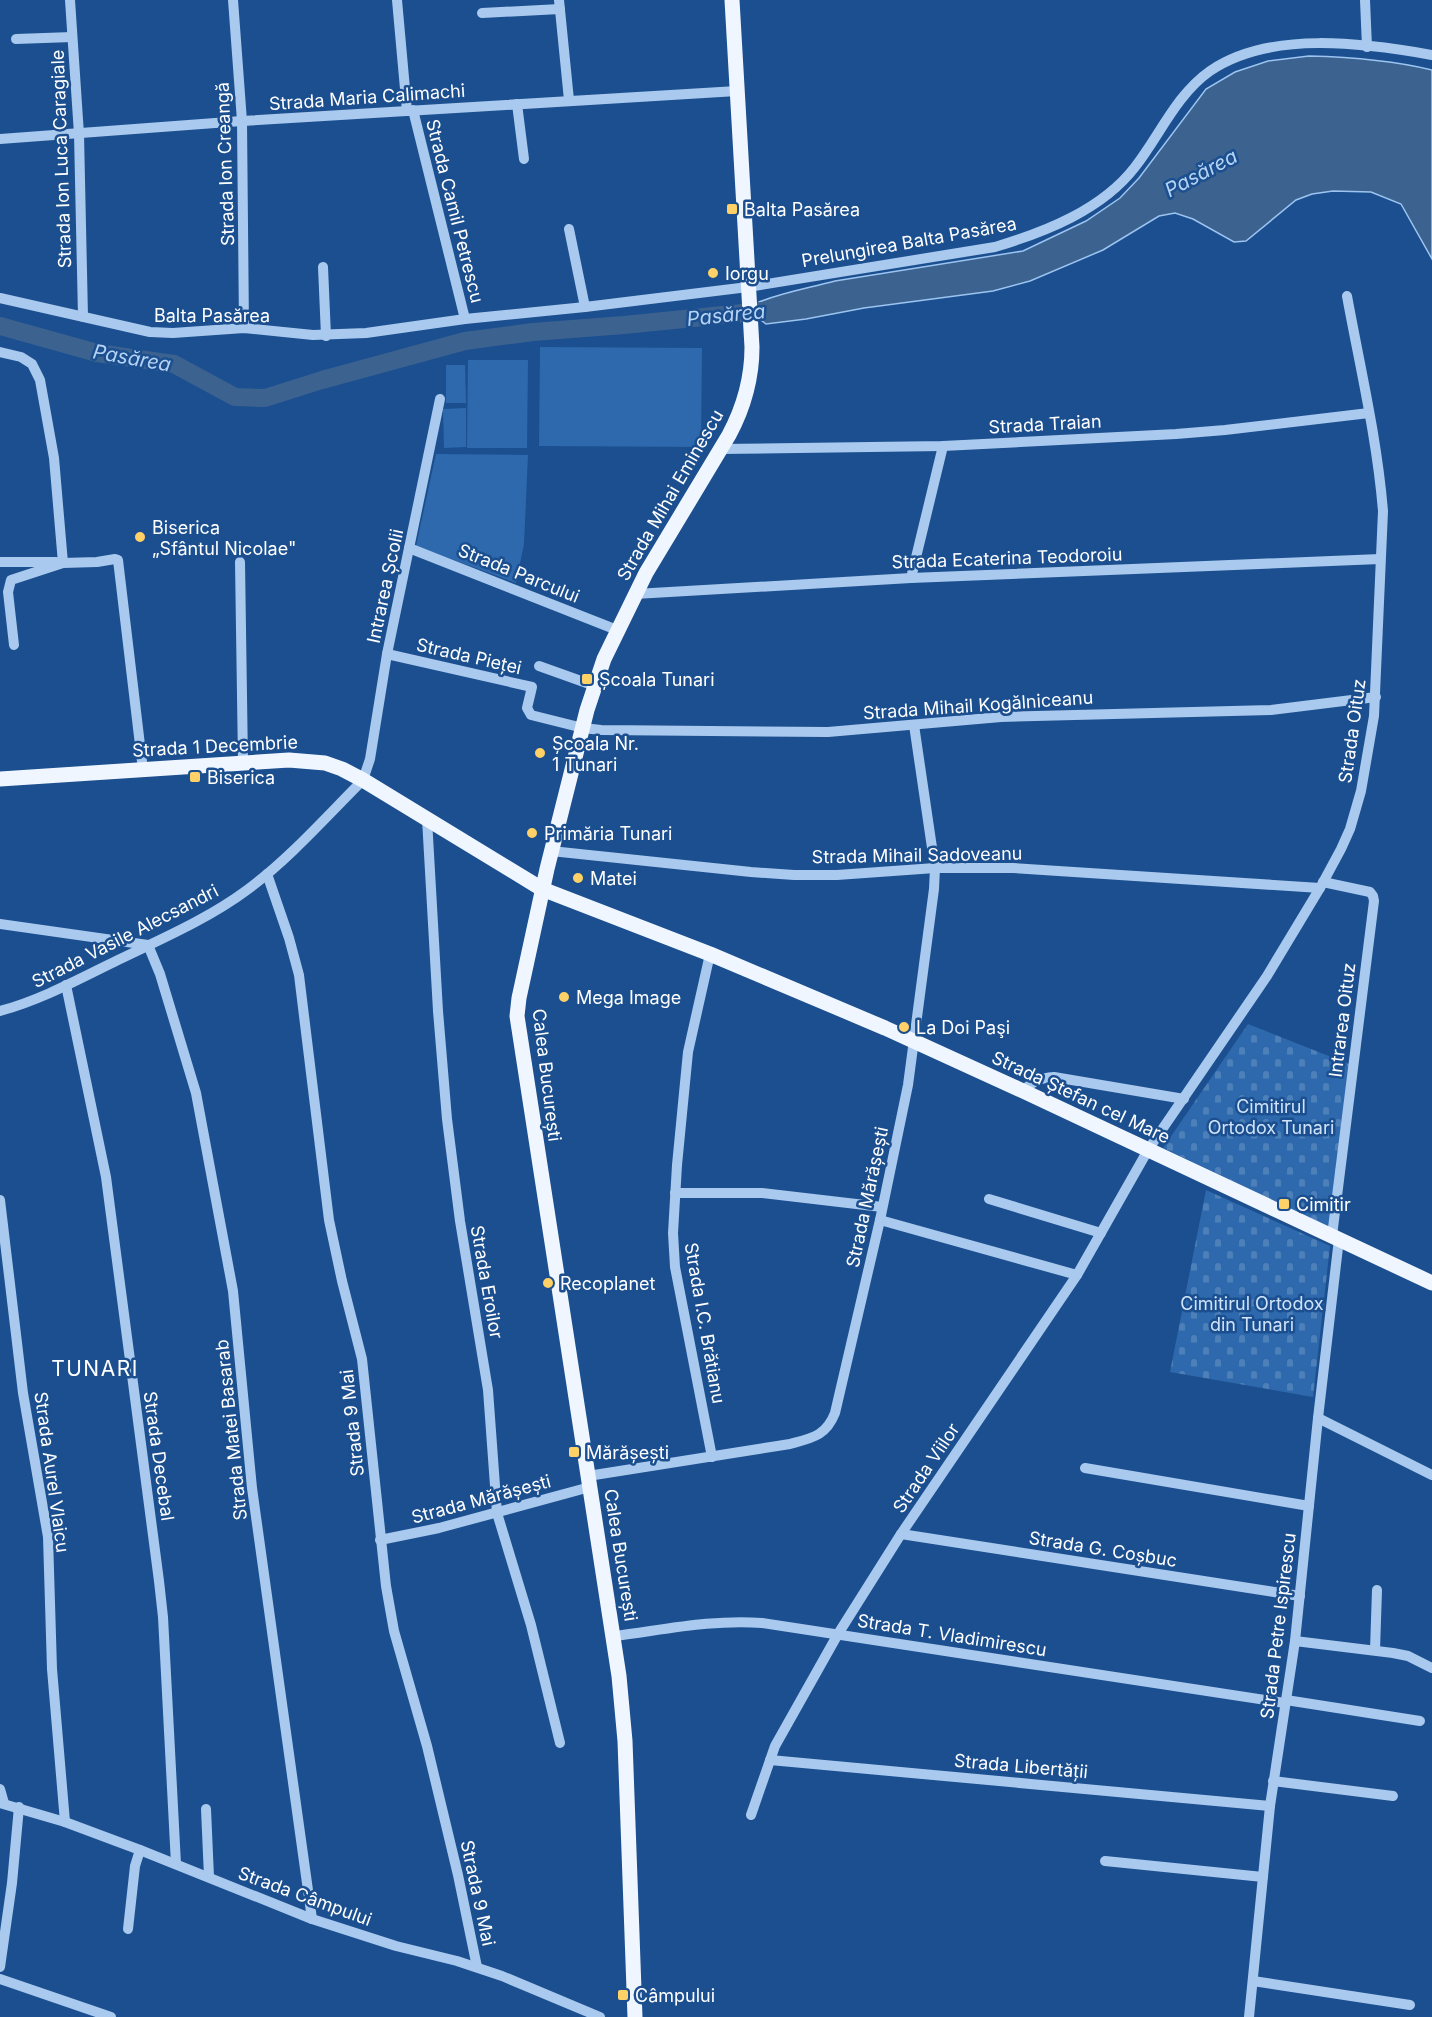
<svg xmlns="http://www.w3.org/2000/svg" width="1432" height="2017" font-family="Inter,sans-serif">
<style>
.cemetery{fill:url(#cemetery-stones)}
.park{fill:#2e69ad}
.water{fill:#3c6290;stroke:#9cc4f0;stroke-width:1.5}
.lines{fill:none;stroke-linecap:round;stroke-linejoin:round}
.river{stroke:#3c6290;stroke-width:18}
.minor{stroke:#a9c9ee;stroke-width:10}
.major{stroke:#f0f6ff;stroke-width:15}
.poi-dot{fill:#ffd166;stroke:#1b4f8f;stroke-width:2}
.labels{text-anchor:middle;dominant-baseline:central;stroke-width:5;stroke-linejoin:round;paint-order:stroke}
.street-label{font-size:18px;fill:#fff;stroke:#1b4f8f}
.poi-label{font-size:18px;fill:#fff;stroke:#1b4f8f;text-anchor:start}
.park-label{font-size:18px;fill:#cfe3fa;stroke:#1b4f8f}
.water-label{font-size:20px;font-style:italic;fill:#b5d3f5;stroke:#1b4f8f}
.quarter-label{font-size:21px;letter-spacing:1.5px;fill:#fff;stroke:#1b4f8f}
</style>
<defs>
<pattern id="cemetery-stones" width="16" height="16" patternUnits="userSpaceOnUse" patternTransform="scale(1.5)"><rect width="16" height="16" fill="#2e69ad"/><path d="M2 7V4a2 2 0 0 1 4 0v3zM10 15v-3a2 2 0 0 1 4 0v3z" fill="#4d80b9"/></pattern>
</defs>
<rect width="100%" height="100%" fill="#1b4f8f"/>
<g class="cemetery">
<polygon points="1248,1024 1349,1064 1330,1227 1163,1148"/>
<polygon points="1206,1190 1330,1246 1313,1397 1170,1372"/>
</g>
<g class="park">
<polygon points="540,347 702,348 701,447 539,446"/>
<polygon points="468,360 528,360 527,448 467,448"/>
<polygon points="446,365 465,365 466,403 446,403"/>
<polygon points="466,408 466,447 444,448 443,409"/>
<polygon points="436,454 528,455 524,544 516,583 416,546"/>
</g>
<path class="water" d="M1309,56C1350,57 1391,60 1432,70V259L1401,204L1371,192L1333,191L1312,194L1296,200L1246,241L1234,242L1193,219L1175,213L1159,216L1103,250L1030,281L993,291L864,308L806,319L766,324L761,320L759,302C784,292 809,288 835,281L1023,251L1086,221L1120,198L1139,178L1206,89L1235,72L1268,61Z"/>
<g class="lines">
<polyline class="river" points="0,326 97,353 174,364 235,397 265,398 322,380 465,341 533,332 624,325 783,309"/>
<g class="minor">
<polyline points="70,0 79,134 83,317"/>
<polyline points="233,0 242,121 244,328"/>
<polyline points="397,0 407,111"/>
<polyline points="559,0 569,100"/>
<polyline points="1365,0 1367,47"/>
<polyline points="482,13 560,9"/>
<polyline points="16,39 72,37"/>
<polyline points="517,104 524,159"/>
<polyline points="413,110 465,319"/>
<polyline points="0,139 242,121 737,91"/>
<polyline points="569,229 585,307"/>
<polyline points="323,267 326,336"/>
<path d="M0,298L150,332L173,333L244,328L313,335L366,333L465,319L585,307L748,287L995,247C1045,232 1102,210 1135,167C1160,135 1176,95 1210,71C1270,30 1364,43 1432,55"/>
<polyline points="0,352 21,357 32,364 40,380 54,458 63,563"/>
<polyline points="721,449 943,446 1176,434 1225,430 1369,413"/>
<polyline points="409,548 617,630"/>
<polyline points="0,562 56,562"/>
<polyline points="240,562 243,763"/>
<polyline points="911,578 943,446"/>
<polyline points="635,594 911,578 1380,559"/>
<polyline points="14,645 8,592 11,580 63,563 97,562 115,559 118,560 143,770"/>
<polyline points="387,654 532,687 527,708 531,715 583,728 601,730 828,732 1001,717 1271,710 1376,697"/>
<polyline points="539,666 595,686"/>
<polyline points="427,819 438,1011 447,1119 460,1221 488,1390 497,1513 531,1625 560,1743"/>
<polyline points="551,851 751,872 794,875 837,875 935,868 1013,868 1320,888"/>
<polyline points="267,874 289,938 299,975 329,1220 342,1281 362,1359 386,1586 394,1631 427,1746 458,1875 477,1967"/>
<polyline points="1323,882 1370,892 1373,896 1374,901 1332,1236"/>
<polyline points="0,924 148,945 160,974 196,1093 233,1291 252,1488 312,1919"/>
<polyline points="710,954 688,1052 677,1165 673,1233 675,1267 712,1457"/>
<polyline points="66,985 106,1177 159,1581 163,1617 176,1864"/>
<path d="M0,1011C41,1000 79,979 118,960C161,939 208,919 247,890C289,859 326,817 363,780L370,759L387,654L440,399"/>
<path d="M1023,1091C1033,1081 1040,1078 1054,1077L1184,1099"/>
<polyline points="675,1193 762,1193 882,1207"/>
<polyline points="989,1199 1101,1233"/>
<polyline points="0,1200 23,1393 48,1537 52,1669 65,1822"/>
<polyline points="880,1220 1077,1275"/>
<polyline points="1318,1418 1432,1475"/>
<polyline points="1085,1468 1309,1506"/>
<path d="M588,1476L790,1444C812,1438 826,1436 835,1413L880,1220L908,1085L934,889L935,868L914,725"/>
<polyline points="901,1534 1300,1596"/>
<polyline points="380,1540 439,1528 590,1487"/>
<path d="M614,1636C663,1630 713,1619 762,1623L1285,1703"/>
<polyline points="1295,1641 1393,1653 1408,1656 1432,1668"/>
<polyline points="1375,1650 1377,1590"/>
<polyline points="1286,1700 1420,1721"/>
<polyline points="770,1760 1270,1806"/>
<polyline points="1273,1781 1393,1796"/>
<polyline points="0,1789 4,1803"/>
<polyline points="0,1803 65,1822 140,1850 312,1919 396,1946 457,1961 502,1976 600,2017"/>
<polyline points="206,1809 209,1877"/>
<path d="M751,1815L775,1746L838,1634L901,1534L1077,1275L1148,1150L1267,976L1320,888L1341,849L1350,829L1361,791L1374,716L1383,511C1377,438 1360,367 1347,296"/>
<polyline points="1105,1861 1263,1877"/>
<polyline points="128,1929 135,1866 140,1850"/>
<polyline points="0,1967 12,1883 19,1807"/>
<polyline points="0,1979 111,2017"/>
<polyline points="1253,1981 1410,2005"/>
<polyline points="1249,2017 1270,1806 1295,1641 1318,1418 1339,1239"/>
</g>
<g class="major">
<polyline points="0,779 289,760 325,763 342,769 363,780 542,889 710,954 885,1028 1023,1091 1432,1283"/>
<path d="M635,2017L625,1741L619,1676L517,1016L519,998L547,869L587,710L604,659L646,573L729,435C744,407 752,379 752,347L732,0"/>
</g>
</g>
<g class="poi-dot">
<rect x="726" y="203" width="12" height="12" rx="3"/>
<circle cx="713" cy="273" r="6"/>
<circle cx="140" cy="537" r="6"/>
<rect x="581" y="673" width="12" height="12" rx="3"/>
<circle cx="540" cy="753" r="6"/>
<rect x="189" y="771" width="12" height="12" rx="3"/>
<circle cx="532" cy="833" r="6"/>
<circle cx="578" cy="878" r="6"/>
<circle cx="564" cy="997" r="6"/>
<circle cx="904" cy="1027" r="6"/>
<rect x="1278" y="1198" width="12" height="12" rx="3"/>
<circle cx="548" cy="1283" r="6"/>
<rect x="568" y="1446" width="12" height="12" rx="3"/>
<rect x="617" y="1989" width="12" height="12" rx="3"/>
</g>
<g class="labels">
<g class="street-label">
<text transform="translate(367 97) rotate(-4)">Strada Maria Calimachi</text>
<text transform="translate(61 159) rotate(-92)">Strada Ion Luca Caragiale</text>
<text transform="translate(225 164) rotate(-92)">Strada Ion Creangă</text>
<text transform="translate(455 211) rotate(76)">Strada Camil Petrescu</text>
<text transform="translate(909 242) rotate(-10)">Prelungirea Balta Pasărea</text>
<text x="212" y="315">Balta Pasărea</text>
<text transform="translate(1045 424) rotate(-3)">Strada Traian</text>
<text transform="translate(670 495) rotate(-60)">Strada Mihai Eminescu</text>
<text transform="translate(1007 558) rotate(-2)">Strada Ecaterina Teodoroiu</text>
<text transform="translate(519 573) rotate(22)">Strada Parcului</text>
<text transform="translate(385 586) rotate(-78)">Intrarea Școlii</text>
<text transform="translate(469 656) rotate(13)">Strada Pieței</text>
<text transform="translate(978 705) rotate(-4)">Strada Mihail Kogălniceanu</text>
<text transform="translate(1352 731) rotate(-82)">Strada Oituz</text>
<text transform="translate(215 746) rotate(-3)">Strada 1 Decembrie</text>
<text transform="translate(917 855) rotate(-1)">Strada Mihail Sadoveanu</text>
<text transform="translate(125 936) rotate(-27)">Strada Vasile Alecsandri</text>
<text transform="translate(1342 1020) rotate(-83)">Intrarea Oituz</text>
<text transform="translate(547 1075) rotate(83)">Calea București</text>
<text transform="translate(1081 1097) rotate(25)">Strada Ștefan cel Mare</text>
<text transform="translate(867 1197) rotate(-78)">Strada Mărășești</text>
<text transform="translate(487 1282) rotate(80)">Strada Eroilor</text>
<text transform="translate(705 1323) rotate(80)">Strada I.C. Brătianu</text>
<text transform="translate(352 1423) rotate(-96)">Strada 9 Mai</text>
<text transform="translate(231 1430) rotate(-96)">Strada Matei Basarab</text>
<text transform="translate(159 1456) rotate(82)">Strada Decebal</text>
<text transform="translate(926 1468) rotate(-56)">Strada Viilor</text>
<text transform="translate(52 1472) rotate(82)">Strada Aurel Vlaicu</text>
<text transform="translate(481 1499) rotate(-15)">Strada Mărășești</text>
<text transform="translate(1103 1549) rotate(9)">Strada G. Coșbuc</text>
<text transform="translate(621 1555) rotate(81)">Calea București</text>
<text transform="translate(1278 1626) rotate(-83)">Strada Petre Ispirescu</text>
<text transform="translate(952 1635) rotate(9)">Strada T. Vladimirescu</text>
<text transform="translate(1021 1766) rotate(5)">Strada Libertății</text>
<text transform="translate(478 1893) rotate(78)">Strada 9 Mai</text>
<text transform="translate(305 1896) rotate(20)">Strada Câmpului</text>
</g>
<g class="poi-label">
<text x="744" y="209">Balta Pasărea</text>
<text x="725" y="273">Iorgu</text>
<text x="152" y="527">Biserica<tspan x="152" dy="21">„Sfântul Nicolae"</tspan></text>
<text x="599" y="679">Școala Tunari</text>
<text x="552" y="743">Școala Nr.<tspan x="552" dy="21">1 Tunari</tspan></text>
<text x="207" y="777">Biserica</text>
<text x="544" y="833">Primăria Tunari</text>
<text x="590" y="878">Matei</text>
<text x="576" y="997">Mega Image</text>
<text x="916" y="1027">La Doi Paşi</text>
<text x="1296" y="1204">Cimitir</text>
<text x="560" y="1283">Recoplanet</text>
<text x="586" y="1452">Mărășești</text>
<text x="635" y="1995">Câmpului</text>
</g>
<g class="park-label">
<text x="1271" y="1106">Cimitirul<tspan x="1271" dy="21">Ortodox Tunari</tspan></text>
<text x="1252" y="1303">Cimitirul Ortodox<tspan x="1252" dy="21">din Tunari</tspan></text>
</g>
<g class="water-label">
<text transform="translate(1201 173) rotate(-28)">Pasărea</text>
<text transform="translate(726 315) rotate(-6)">Pasărea</text>
<text transform="translate(132 358) rotate(10)">Pasărea</text>
</g>
<g class="quarter-label">
<text x="95" y="1368">TUNARI</text>
</g>
</g>
</svg>
